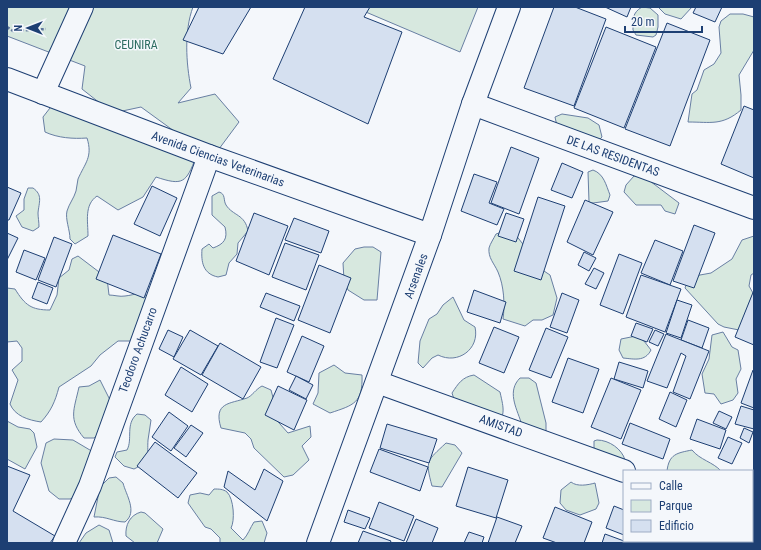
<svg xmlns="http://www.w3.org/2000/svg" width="761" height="550" font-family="'Roboto Condensed',sans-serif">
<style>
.green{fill:#d7e8df;stroke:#687fa3;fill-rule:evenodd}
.building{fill:#d5e0f0;stroke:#1d3f73}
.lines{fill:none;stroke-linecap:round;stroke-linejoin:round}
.minor-casing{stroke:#1d3f73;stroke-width:24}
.major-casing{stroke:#1d3f73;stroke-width:24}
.path{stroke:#5e769c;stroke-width:2.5;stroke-dasharray:3 2;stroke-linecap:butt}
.minor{stroke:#f4f7fb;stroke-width:22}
.major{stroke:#f4f7fb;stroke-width:22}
.labels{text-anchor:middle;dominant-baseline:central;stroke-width:3;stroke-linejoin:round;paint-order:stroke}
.park-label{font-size:12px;fill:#2c6c60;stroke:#f4f7fb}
.street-label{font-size:12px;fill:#1d3f73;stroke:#f4f7fb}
</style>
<rect width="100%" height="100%" fill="#f4f7fb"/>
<g class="green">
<path d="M7,7H193C184,31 186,63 191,88L178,103L215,94L239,122L213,157H196C186,183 183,186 156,177L143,197L118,210L97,196C84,205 88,221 88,236L75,244L70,239C70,230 65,219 67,211C69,204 74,198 76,191C77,187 77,183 78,179C85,163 93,157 87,138C73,139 58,138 45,132L43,117L50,108L52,103L110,111L82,89L85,66L7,36ZM141,107L174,131L162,132L113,113Z"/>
<polygon points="354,7 478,7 460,52"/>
<path d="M642,7L650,8L658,15V27L656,35L653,37L636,35L633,30C633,19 632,13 642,7Z"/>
<polygon points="658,7 692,7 681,19 665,14"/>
<path d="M730,14H743L754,17V50L739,75L741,95V110C722,126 711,122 688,122L692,94L697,90L704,70L714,64L721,53L719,27L721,21Z"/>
<polygon points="562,114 588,118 599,125 602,137 599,140 557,126 555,117"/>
<path d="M593,170C604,174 606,185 610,195L608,201L593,203L589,202L588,172Z"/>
<polygon points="642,175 679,203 675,214 665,211 661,205 636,205 624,192 626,185 634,176"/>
<path d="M28,188H33C43,195 39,202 38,213C38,217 39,222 39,227L33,231L22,227L16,216L24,210V199Z"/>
<path d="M219,192C226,194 223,200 226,205C233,216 245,214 248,231L238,243L237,254L229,263L226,275L218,277C203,274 201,262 202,249L209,244L213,248C224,244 228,239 225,227L212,215V196Z"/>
<path d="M505,231L515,234L544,271L550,275L557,298L553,315L542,320H533L525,326L503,319C505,304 504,286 498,272C494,263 488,258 489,248C490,244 494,238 496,234Z"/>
<polygon points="754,236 754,273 751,275 749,286 753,293 739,330 724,327 718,324 685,288 689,277 711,273 732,259 742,240"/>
<polygon points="364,247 373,247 381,252 377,300 364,300 348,290 344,280 343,263 355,249"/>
<path d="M78,256L107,278L109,295C114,295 120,297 125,296C136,295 140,290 150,298L138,341H118L100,355L91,366L59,387C55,402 51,411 41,422C28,420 15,416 10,404L18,380L12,370L22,361V348L17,341L7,342V288L15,289C25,305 31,310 50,310L57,295L59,278L69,270L72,259Z"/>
<path d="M453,297L464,320L475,327C480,349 458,365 438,355L432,358L423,368L418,363L420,341L429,319L437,314L443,305Z"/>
<polygon points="723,332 732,347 738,350 741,369 736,379 738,393 733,400 721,404 714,394 705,393 702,374 709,359 712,335"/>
<path d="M636,336L644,341L651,350C645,362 634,359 623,358L619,350L621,339Z"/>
<path d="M334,365L345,373L362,375C363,403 354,405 330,413L313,404L318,393L319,373Z"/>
<path d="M474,375L500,392C504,410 506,415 494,430C461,429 462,423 452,393C458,384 462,377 474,375Z"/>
<path d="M520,378H529L536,383L546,423V438L520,427L521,422C516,407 507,391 520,378Z"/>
<path d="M100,380L110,400L101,433L94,438H84C68,419 74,410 79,387L89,386Z"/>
<path d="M262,386L271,390L275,405L272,415L288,433L310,426L311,437L302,446L309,460L293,475L284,477L254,448L251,439L245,433L221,428C213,402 230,404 247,398C252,396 256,389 262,386Z"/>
<path d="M137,414L145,415L151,420C150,427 149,433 148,440C147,455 151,461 134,469L124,466L115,457L117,452L127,450C133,439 125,424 137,414Z"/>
<polygon points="7,421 18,427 30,429 34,433 37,447 25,469 7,459"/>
<polygon points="54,439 73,440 100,456 78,496 70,499 59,499 49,491 41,463 46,443"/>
<path d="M597,440C609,440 622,449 625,460L605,457L594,448V441Z"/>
<path d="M446,443L455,445L462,453L442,487L432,486C425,460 427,461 446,443Z"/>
<path d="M692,450C700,460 713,462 721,471H667C669,454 677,453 692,450Z"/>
<path d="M116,477L123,483C126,495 138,512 125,522C114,522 106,516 94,517L100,487L109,478Z"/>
<path d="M571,482C577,487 588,485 595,483L599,503L596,509L580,515L566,510L560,503L561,490Z"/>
<path d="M214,489C219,489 223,489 227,492C234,499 235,521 231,528L243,540C248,535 250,528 254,522L262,521L267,533L264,543H220V538L211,529L205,527L188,503L190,495L200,493L209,495Z"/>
<path d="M141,512L145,513L163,529L157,543H135L126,536C125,525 130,515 141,512Z"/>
<polygon points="99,525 109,530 113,543 79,543 86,533"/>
</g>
<g class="building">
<polygon points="199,7 251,7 223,54 183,40"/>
<polygon points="303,7 370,7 364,17 402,32 368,124 273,79 305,7"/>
<polygon points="554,7 575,7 606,19 574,106 524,88"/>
<polygon points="605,7 631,7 627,17"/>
<polygon points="696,7 722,7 715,22 693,13"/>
<polygon points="667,23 710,40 670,146 625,129"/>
<polygon points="606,27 656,47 624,128 574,108"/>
<polygon points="744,106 754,110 754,178 721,164"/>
<polygon points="511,147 539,158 519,214 491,203"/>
<polygon points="562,163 583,172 572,198 551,190"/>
<polygon points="474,174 497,182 489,203 504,209 497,225 461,211"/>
<polygon points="152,186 177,198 160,236 134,224"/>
<polygon points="7,187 21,193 9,220 7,220"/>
<polygon points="538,197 565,206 541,280 514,271"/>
<polygon points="585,200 613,212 593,255 567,242"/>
<polygon points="254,213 288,226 269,275 236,261"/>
<polygon points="506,213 524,219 516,242 498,236"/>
<polygon points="294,218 329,231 321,253 285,240"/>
<polygon points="694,225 715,233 694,288 673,281"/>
<polygon points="7,233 18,238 7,260"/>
<polygon points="113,235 161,254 144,298 96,279"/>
<polygon points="54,237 72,244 56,287 38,280"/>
<polygon points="655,240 683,251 670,285 641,273"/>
<polygon points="285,243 319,255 306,290 272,277"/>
<polygon points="24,250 45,258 36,280 16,272"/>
<polygon points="584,252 596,258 589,271 578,265"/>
<polygon points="619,254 642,263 623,314 600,305"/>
<polygon points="319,265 351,278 330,333 298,320"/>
<polygon points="594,268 604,273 596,289 585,284"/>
<polygon points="641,275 681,289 665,332 626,317"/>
<polygon points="38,282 53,288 47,304 32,298"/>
<polygon points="474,290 506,302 500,323 467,312"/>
<polygon points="754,290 754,345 735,337"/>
<polygon points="266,293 300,306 294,321 260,307"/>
<polygon points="562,293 579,300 567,333 550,327"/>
<polygon points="677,300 692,305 681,338 666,333"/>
<polygon points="276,318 294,325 277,368 260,362"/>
<polygon points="688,320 709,328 702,348 681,340"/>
<polygon points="636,323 653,329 647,342 631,336"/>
<polygon points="494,327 519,337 504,373 479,363"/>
<polygon points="546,328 568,337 551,378 529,370"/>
<polygon points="168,330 183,337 174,357 159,349"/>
<polygon points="190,330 218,346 201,375 173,359"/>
<polygon points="655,330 664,334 658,346 649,342"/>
<polygon points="666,334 709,351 690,399 673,392 686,356 681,353 667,388 647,381"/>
<polygon points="302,336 324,346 309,382 287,372"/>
<polygon points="220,343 261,367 243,399 202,375"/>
<polygon points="568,358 599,369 583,413 552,402"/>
<polygon points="619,362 648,371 643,388 614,379"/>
<polygon points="181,367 208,384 192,412 165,395"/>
<polygon points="753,370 754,370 754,408 741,403"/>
<polygon points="296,376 313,385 306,399 289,390"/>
<polygon points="611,378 641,390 621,439 591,427"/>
<polygon points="278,386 307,400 294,430 265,415"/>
<polygon points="670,392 687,400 676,427 659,419"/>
<polygon points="741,406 754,410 754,429 735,424"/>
<polygon points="719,411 732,417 726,429 713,423"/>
<polygon points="169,412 188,426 171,451 152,437"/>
<polygon points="697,419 726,430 720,449 690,439"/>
<polygon points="630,423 670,439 663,459 622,444"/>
<polygon points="387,424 437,439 429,463 380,448"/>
<polygon points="191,425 203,433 186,457 174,448"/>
<polygon points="744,428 753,432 749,443 740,438"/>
<polygon points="728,437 742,443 732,464 718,458"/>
<polygon points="155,442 197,473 178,498 137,466"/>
<polygon points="379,449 428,467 420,491 370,472"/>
<polygon points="7,466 30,475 13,511 55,536 50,543 7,543"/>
<polygon points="468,467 508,480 496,518 456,506"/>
<polygon points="264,469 283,481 267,521 224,487 228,471 255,490"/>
<polygon points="379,502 414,516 404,541 369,528"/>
<polygon points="614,506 624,510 624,535 606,528"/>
<polygon points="555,507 592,522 584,543 557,543 543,538"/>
<polygon points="348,510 370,518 365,529 344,522"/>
<polygon points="497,517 522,526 515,543 488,543"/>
<polygon points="416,519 438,528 432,543 406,543"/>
<polygon points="363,531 391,541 390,543 358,543"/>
<polygon points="469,532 484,537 482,543 464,543"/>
<polygon points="605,534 624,541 629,543 602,543"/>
</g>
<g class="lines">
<defs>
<g id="minor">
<polyline points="43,93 82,7"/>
<polyline points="473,104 754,208"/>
<polyline points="377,382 624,471"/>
<polyline points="752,518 754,519"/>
<polyline points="64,543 90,486 209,156"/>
<polyline points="318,543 430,235"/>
</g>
<polyline id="major" points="7,79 209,156 430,235 473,104 509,7"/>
</defs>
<use href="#minor" class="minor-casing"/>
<use href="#major" class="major-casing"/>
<polyline class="path" points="7,27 13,31 46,29"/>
<use href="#minor" class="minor"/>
<use href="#major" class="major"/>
</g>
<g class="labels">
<g class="park-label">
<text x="136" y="45">CEUNIRA</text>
</g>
<g class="street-label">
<text transform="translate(613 156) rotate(20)">DE LAS RESIDENTAS</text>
<text transform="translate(218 159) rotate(20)">Avenida Ciencias Veterinarias</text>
<text transform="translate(416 276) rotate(-70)">Arsenales</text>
<text transform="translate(138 350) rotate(-70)">Teodoro Achucarro</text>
<text transform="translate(501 426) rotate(20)">AMISTAD</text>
</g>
</g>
<rect width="761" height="550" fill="none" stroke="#1d3f73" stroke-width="16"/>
<rect x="623" y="470" width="130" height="72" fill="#f4f7fb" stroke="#9eadc5"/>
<rect x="631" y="483" width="20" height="6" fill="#f4f7fb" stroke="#9eadc5"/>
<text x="659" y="490" font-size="12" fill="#1d3f73">Calle</text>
<rect x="631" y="500" width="20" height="12" fill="#d7e8df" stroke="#9eadc5"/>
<text x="659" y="510" font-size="12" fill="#1d3f73">Parque</text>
<rect x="631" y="520" width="20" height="12" fill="#d5e0f0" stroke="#9eadc5"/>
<text x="659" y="530" font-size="12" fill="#1d3f73">Edificio</text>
<g transform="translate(28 28) rotate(270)" stroke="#f4f7fb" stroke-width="3" paint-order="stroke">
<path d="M0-3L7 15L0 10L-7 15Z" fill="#1d3f73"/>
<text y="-6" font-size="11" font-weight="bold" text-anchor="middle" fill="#1d3f73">N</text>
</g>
<path d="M625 26v6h77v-6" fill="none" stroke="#1d3f73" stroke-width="2"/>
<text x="631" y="26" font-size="12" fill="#1d3f73" stroke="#f4f7fb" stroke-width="3" paint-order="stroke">20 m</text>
</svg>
